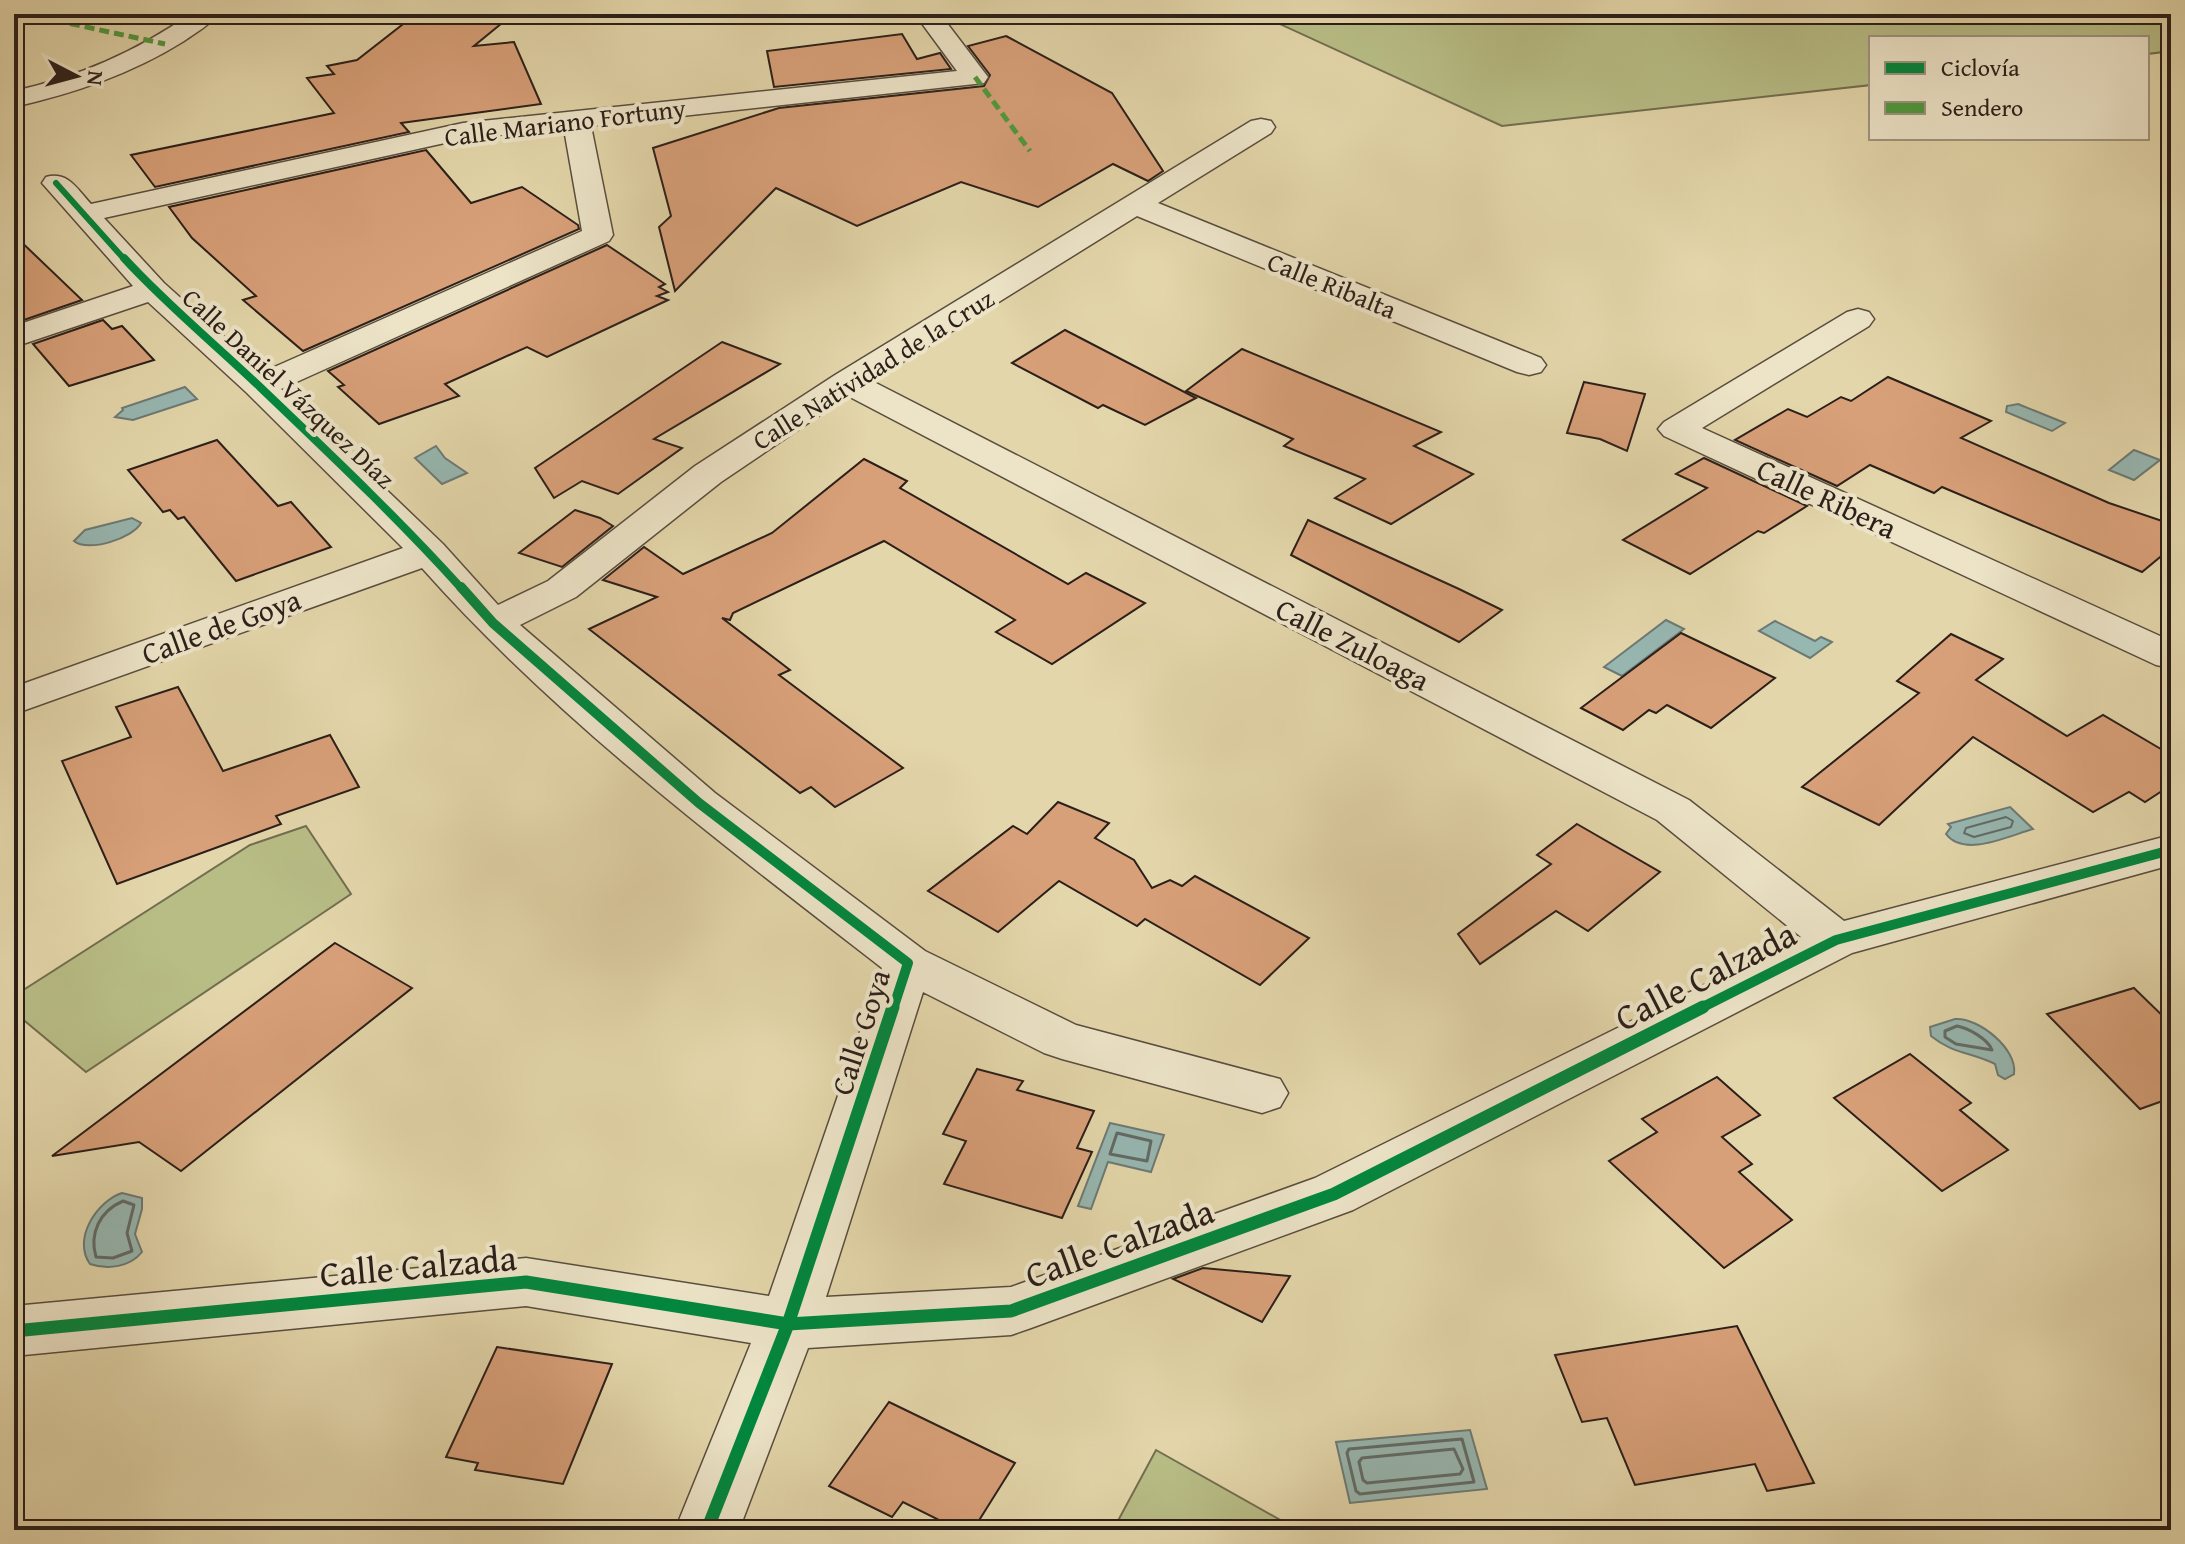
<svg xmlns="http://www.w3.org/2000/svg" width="2185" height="1544" font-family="'Gentium Book Plus',serif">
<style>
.green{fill:#b8bd86;stroke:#726e50;stroke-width:2}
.water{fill:#97b7b1;stroke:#6c7a75;stroke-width:2}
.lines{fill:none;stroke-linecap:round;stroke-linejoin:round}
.shore-far1{stroke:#616b66;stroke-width:2}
.shore{stroke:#616b66;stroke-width:3}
.building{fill:#d8a079;stroke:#2b1f1a;stroke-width:2}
.minor-casing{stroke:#594d3e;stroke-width:3}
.minor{fill:#ede4c8;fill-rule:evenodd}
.quiet{stroke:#4f9a3e;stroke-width:5;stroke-dasharray:10 5;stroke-linecap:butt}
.cycleway-far3-casing{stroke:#ede4c8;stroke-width:9}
.cycleway-far2-casing{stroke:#ede4c8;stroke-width:12}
.cycleway-far1-casing{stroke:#ede4c8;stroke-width:15}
.cycleway-casing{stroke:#ede4c8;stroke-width:18}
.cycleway-far3{stroke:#00873e;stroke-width:6}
.cycleway-far2{stroke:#00873e;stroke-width:8}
.cycleway-far1{stroke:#00873e;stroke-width:10}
.cycleway{stroke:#00873e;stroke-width:13}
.labels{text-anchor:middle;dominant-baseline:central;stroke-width:8;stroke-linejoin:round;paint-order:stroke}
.far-street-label{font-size:26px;fill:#2b1f1a;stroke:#ede4c8}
.street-label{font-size:30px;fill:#2b1f1a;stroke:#ede4c8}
.near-street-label{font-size:36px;fill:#2b1f1a;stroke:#ede4c8}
</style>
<rect width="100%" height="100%" fill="#e3d6aa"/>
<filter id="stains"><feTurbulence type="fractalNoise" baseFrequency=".0025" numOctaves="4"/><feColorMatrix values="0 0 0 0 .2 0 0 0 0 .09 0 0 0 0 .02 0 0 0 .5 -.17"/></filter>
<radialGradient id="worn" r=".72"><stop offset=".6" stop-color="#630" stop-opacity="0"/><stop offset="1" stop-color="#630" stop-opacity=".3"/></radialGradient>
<g class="green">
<polygon points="1258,14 2171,14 2171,51 2147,54 2147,38 1871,38 1871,85 1502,126"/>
<polygon points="306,826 351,894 86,1072 14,1012 14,996 250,845"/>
<polygon points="1156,1450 1298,1530 1113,1530"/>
</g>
<g class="water">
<polygon points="185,387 197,399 133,420 115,417 123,410 122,408"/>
<polygon points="2018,404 2065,423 2052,431 2006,412 2007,406"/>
<polygon points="436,446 445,458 467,473 442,484 415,458"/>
<polygon points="2134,450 2160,460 2134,480 2109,470"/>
<path d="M132,518L141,523C133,538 88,553 74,541L85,530Z"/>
<polygon points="1666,620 1684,629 1622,676 1604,667"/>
<polygon points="1775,621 1815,641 1821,637 1832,642 1810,658 1759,631"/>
<path d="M2010,807L2033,829C2008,836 1964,858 1946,834L1951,827L1948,824Z"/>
<path d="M1955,1019C1978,1017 2018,1049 2014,1074L2005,1079L1998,1075L1995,1064C1971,1052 1953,1054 1931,1036L1930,1027Z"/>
<polygon points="1110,1123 1164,1135 1151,1172 1108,1162 1091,1209 1078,1206"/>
<path d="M122,1193L142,1198V1209L135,1234L142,1252C130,1267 108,1270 90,1264C72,1239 97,1201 122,1193Z"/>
<polygon points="1470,1430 1487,1489 1350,1503 1336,1442"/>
</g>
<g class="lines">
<polygon class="shore-far1" points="2006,817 2013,821 2011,827 1974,837 1964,833 1966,828"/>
<g class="shore">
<path d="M1957,1026C1968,1028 1988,1039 1992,1050L1956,1044L1945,1037V1031Z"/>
<polygon points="1117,1133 1151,1141 1147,1161 1110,1154"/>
<path d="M123,1201L134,1205L127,1233L132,1251L113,1258L96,1257C89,1233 100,1211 123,1201Z"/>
<polygon points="1462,1439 1474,1482 1360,1494 1356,1491 1347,1453 1349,1449"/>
<polygon points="1454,1449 1463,1469 1460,1474 1367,1483 1363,1480 1359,1462 1362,1458"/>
</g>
</g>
<g class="building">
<polygon points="416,14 513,14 474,46 514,42 541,104 401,123 409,132 155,187 131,155 334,113 307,78 334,74 327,66 357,60"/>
<polygon points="902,34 917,59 940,53 951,69 774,87 767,51"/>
<polygon points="1006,36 1112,93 1163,171 1148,181 1113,164 1038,207 961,182 857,226 776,188 675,291 659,227 671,216 653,148 779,108 984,86 990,75 968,46"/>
<polygon points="426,150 471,203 522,187 578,225 579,229 303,351 243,300 256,296 192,238 169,207"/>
<polygon points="14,235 82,300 15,323"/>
<polygon points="607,245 665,284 659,287 668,292 657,296 668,300 547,357 527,347 445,384 459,396 379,424 338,387 344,385 328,371"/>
<polygon points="103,320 112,329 122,326 154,360 69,386 33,344"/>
<polygon points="1065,330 1196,398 1145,425 1103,405 1098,408 1012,363"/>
<polygon points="722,342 780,364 654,439 682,448 618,494 582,481 554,498 535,468"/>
<polygon points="1242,349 1441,432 1414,446 1473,474 1391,524 1335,498 1365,479 1284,446 1293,439 1186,391"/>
<polygon points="1888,377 1991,421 1961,438 2109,503 2171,524 2171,548 2142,572 1942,487 1934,493 1870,465 1837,486 1735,440 1788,409 1807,417 1841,397 1851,401"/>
<polygon points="1584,382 1645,394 1627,451 1600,439 1567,433"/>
<polygon points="217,440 278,506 291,502 331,547 236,581 184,517 178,519 170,510 163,512 128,470"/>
<polygon points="1704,458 1807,506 1764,533 1758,531 1690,574 1623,540 1707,488 1676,474"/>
<polygon points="864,459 907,481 900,488 1068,584 1086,573 1145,603 1052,664 996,632 1015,620 884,541 733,613 730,620 722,618 790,670 779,675 903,768 835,807 811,787 800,793 589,629 657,597 603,580 644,547 683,574 772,533"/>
<polygon points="575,510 600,518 613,526 562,567 519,553"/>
<polygon points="1308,520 1459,589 1502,610 1459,642 1291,555"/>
<polygon points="1681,633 1775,678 1711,728 1667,705 1656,713 1649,710 1623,730 1581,708"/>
<polygon points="1951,634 2003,659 1976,680 2067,736 2103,715 2171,755 2171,785 2145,802 2129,792 2093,812 1973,737 1879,825 1802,787 1919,693 1897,681"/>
<polygon points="178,687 223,771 330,735 359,787 276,816 281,824 117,884 62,761 131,737 116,707"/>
<polygon points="1058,802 1109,823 1095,838 1134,860 1152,888 1170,880 1182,886 1195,876 1309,938 1260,985 1145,919 1137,926 1059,881 998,932 928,891 1013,826 1027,834"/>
<polygon points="1577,824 1660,872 1588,931 1556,911 1480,964 1458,934 1551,864 1537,855"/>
<polygon points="335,943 412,988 181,1171 139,1142 52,1156"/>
<polygon points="2134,988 2171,1024 2171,1098 2140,1109 2047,1014"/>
<polygon points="1910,1054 1971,1103 1960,1110 2008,1150 1942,1191 1834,1098"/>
<polygon points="977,1069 1023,1081 1017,1090 1094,1111 1077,1148 1092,1152 1062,1218 944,1184 966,1141 943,1134"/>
<polygon points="1717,1077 1760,1115 1722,1137 1752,1164 1739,1172 1792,1220 1724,1268 1609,1161 1657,1132 1642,1119"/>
<polygon points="1203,1268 1290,1276 1262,1322 1173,1279"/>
<polygon points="1737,1326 1814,1483 1767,1491 1755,1464 1635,1485 1607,1418 1582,1422 1555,1355"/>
<polygon points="497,1347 612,1364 563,1484 475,1470 478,1463 446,1457"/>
<polygon points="889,1402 1015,1463 973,1530 959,1530 903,1502 892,1517 829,1486"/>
</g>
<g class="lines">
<defs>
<g id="minor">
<path d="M190,14H218C210,25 195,33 184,41C131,74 75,93 14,107V91C78,77 136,52 190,14Z"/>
<path d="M915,14H940L988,77L984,83L591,126L613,235L609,241L281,389L443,544L498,605L548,581L695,466L835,375L1251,121L1261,119L1271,121L1275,127L1271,133L1158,203L1541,358L1546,365L1541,372L1529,375L1517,372L1137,216L872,381L1689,800L1844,921L2171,835V865L1852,953L1353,1210L1031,1328L1011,1335L808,1348L739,1530H675L751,1343L526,1306L14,1356V1306L526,1258L769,1296L882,968C722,844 557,720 422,568L14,714V687L403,548L247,393L148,302L14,347V326L133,286L42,183L46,177C68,171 77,189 91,204L463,123L957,71ZM564,129L582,231L263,372L164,283L104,218L463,139ZM848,396L1657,820L1801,937L1315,1178L1011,1287L826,1297L923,992L1044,1053L1062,1059L1262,1113L1280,1107L1288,1093L1280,1079L1076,1025L925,951L715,793L520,625L576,597L721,482Z"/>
<polygon points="1858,309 1869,312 1874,319 1869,326 1702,428 2171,641 2171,668 2156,665 1664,436 1658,429 1664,422 1847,312"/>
</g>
</defs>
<use href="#minor" class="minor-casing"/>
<use href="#minor" class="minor"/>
<g class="quiet">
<polyline points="26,14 165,44"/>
<polyline points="975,77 1030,151"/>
</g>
<defs>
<polyline id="cycleway-far3" points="56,183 125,260"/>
<path id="cycleway-far2" d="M124,258C166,304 215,344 260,387C329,453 399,519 462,589"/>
<g id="cycleway-far1">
<polyline points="461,587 493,623 699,803 908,963 893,1009"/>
<polyline points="1699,1009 1836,940 2171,850"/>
</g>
<g id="cycleway">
<polyline points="14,1331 526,1282 788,1324 1011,1311 1334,1194 1703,1007"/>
<polyline points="707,1530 788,1324 893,1007"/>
</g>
</defs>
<use href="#cycleway-far3" class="cycleway-far3-casing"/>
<use href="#cycleway-far2" class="cycleway-far2-casing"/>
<use href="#cycleway-far1" class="cycleway-far1-casing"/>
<use href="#cycleway" class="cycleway-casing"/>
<use href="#cycleway-far3" class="cycleway-far3"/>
<use href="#cycleway-far2" class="cycleway-far2"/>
<use href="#cycleway-far1" class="cycleway-far1"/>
<use href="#cycleway" class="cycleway"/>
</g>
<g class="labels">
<g class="far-street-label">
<text transform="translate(565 122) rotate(-7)">Calle Mariano Fortuny</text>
<text transform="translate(1332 285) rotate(22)">Calle Ribalta</text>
<text transform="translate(873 369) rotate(-32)">Calle Natividad de la Cruz</text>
<text transform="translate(289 388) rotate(43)">Calle Daniel Vázquez Díaz</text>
</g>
<g class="street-label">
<text transform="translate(1827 498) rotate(25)">Calle Ribera</text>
<text transform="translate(221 626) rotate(-20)">Calle de Goya</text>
<text transform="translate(1353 644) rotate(27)">Calle Zuloaga</text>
<text transform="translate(860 1032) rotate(-72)">Calle Goya</text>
</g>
<g class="near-street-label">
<text transform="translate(1705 975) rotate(-27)">Calle Calzada</text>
<text transform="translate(1119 1242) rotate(-20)">Calle Calzada</text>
<text transform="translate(418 1265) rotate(-5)">Calle Calzada</text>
</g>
</g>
<rect width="2185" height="1544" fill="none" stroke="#e3d6aa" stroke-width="48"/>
<rect x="16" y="16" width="2153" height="1512" fill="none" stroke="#2b1f1a" stroke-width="4"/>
<rect x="24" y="24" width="2137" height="1496" fill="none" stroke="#2b1f1a" stroke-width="2"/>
<rect x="1869" y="36" width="280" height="104" fill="#ede4c8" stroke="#9f9582" stroke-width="2"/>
<rect x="1885" y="62" width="40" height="12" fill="#00873e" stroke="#9f9582" stroke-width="2"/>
<text x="1941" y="76" font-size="24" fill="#2b1f1a">Ciclovía</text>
<rect x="1885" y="102" width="40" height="12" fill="#4f9a3e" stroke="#9f9582" stroke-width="2"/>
<text x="1941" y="116" font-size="24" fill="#2b1f1a">Sendero</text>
<g transform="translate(76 76) rotate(96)" stroke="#ede4c8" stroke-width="6" paint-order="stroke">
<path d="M0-6L14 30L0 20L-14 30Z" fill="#2b1f1a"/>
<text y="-12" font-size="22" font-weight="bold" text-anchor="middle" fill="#2b1f1a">N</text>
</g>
<rect width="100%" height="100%" filter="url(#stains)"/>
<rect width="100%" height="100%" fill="url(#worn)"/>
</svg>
